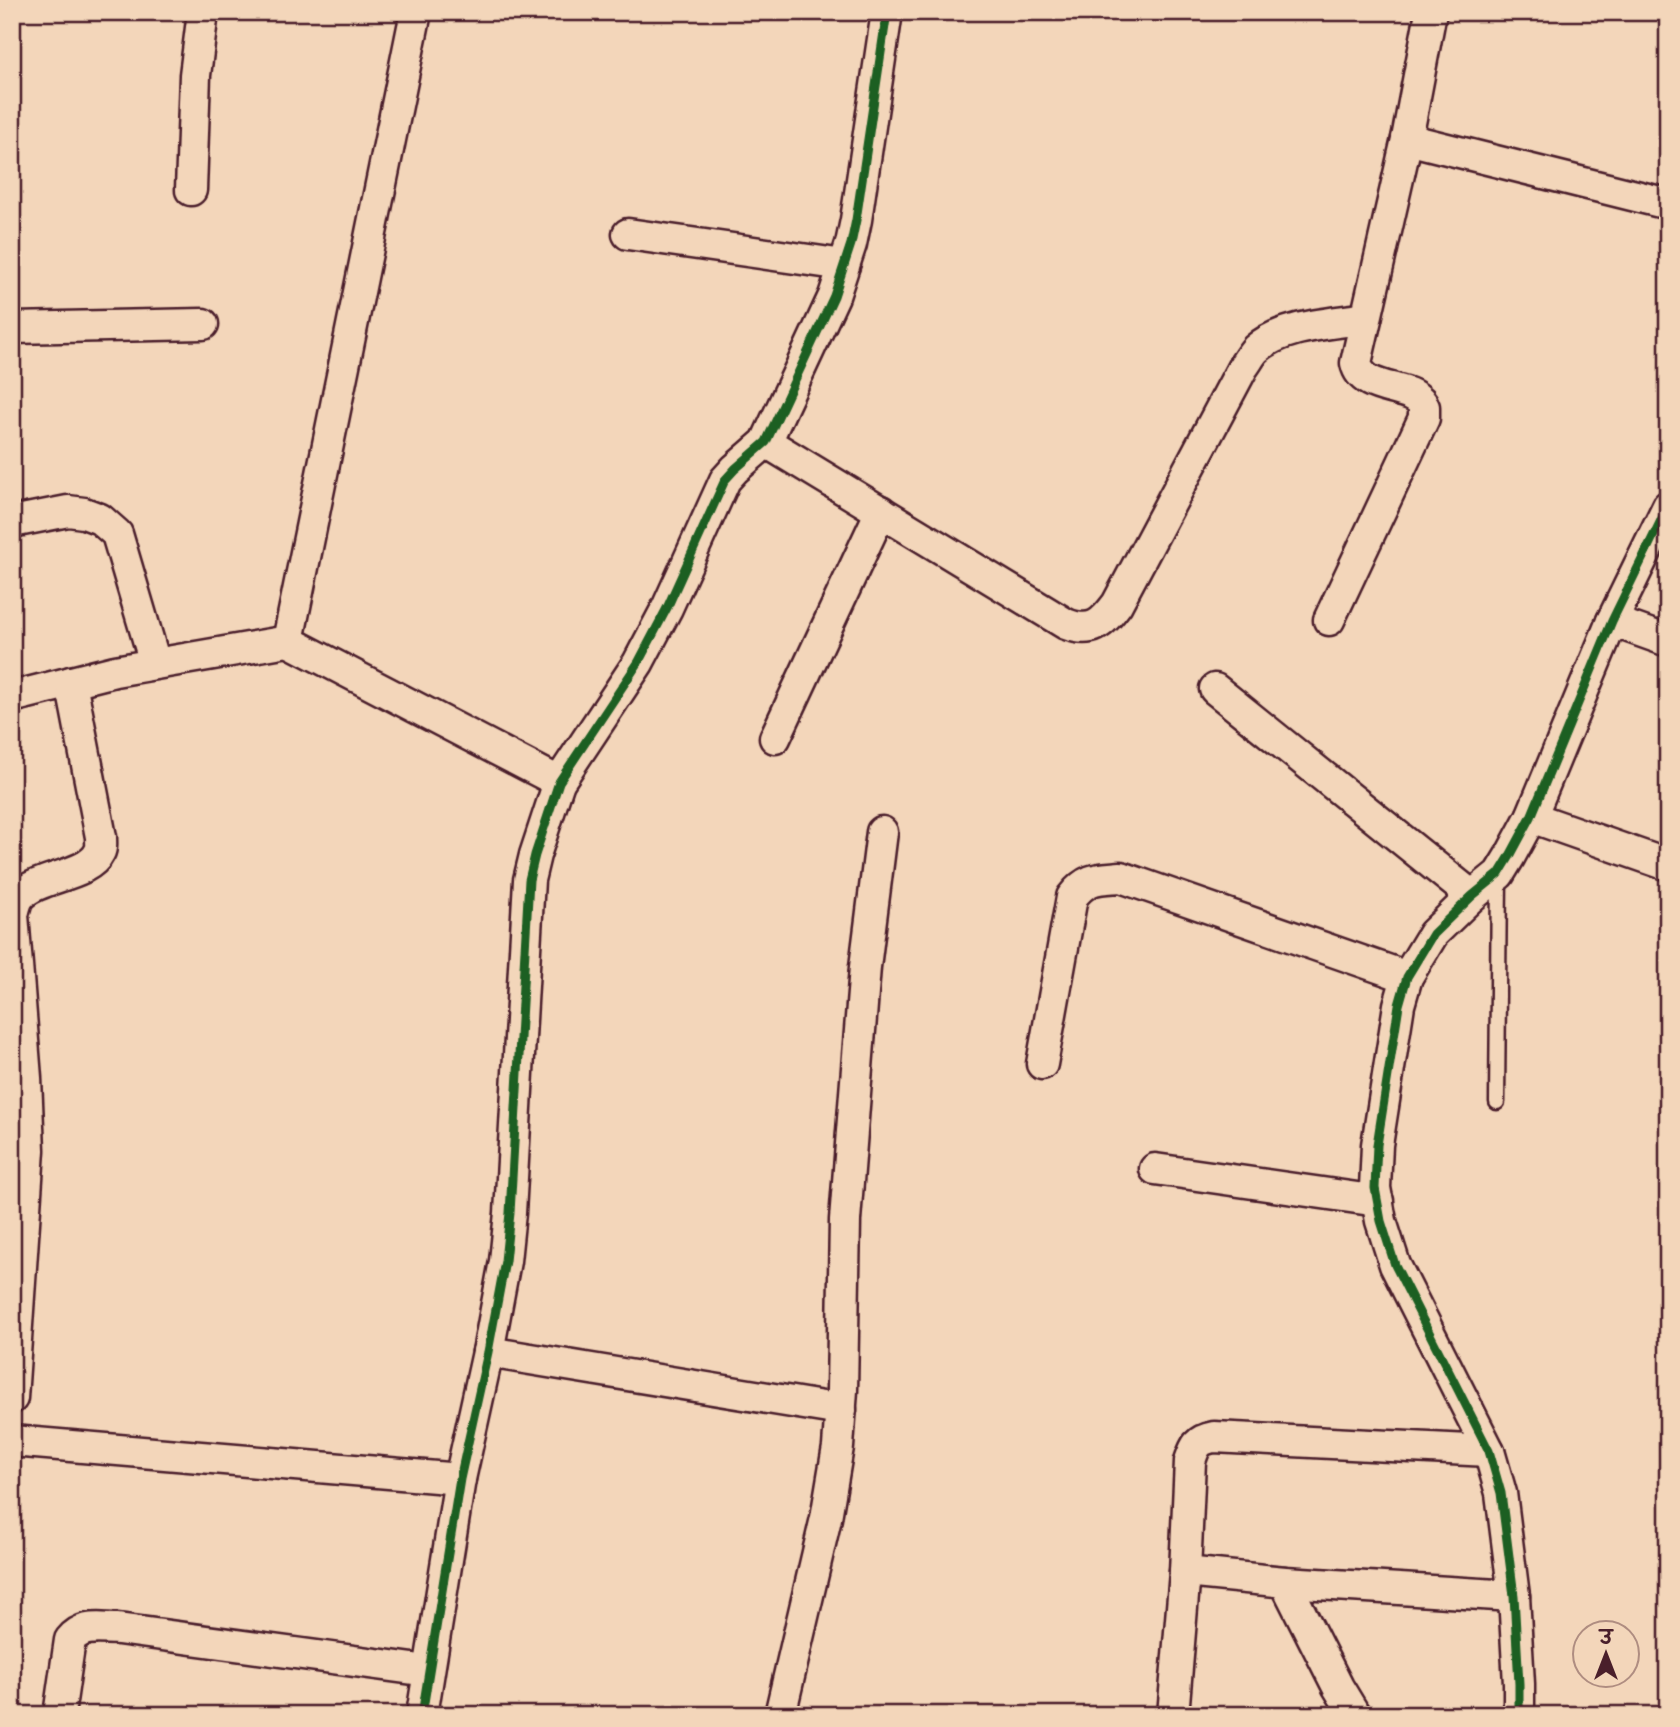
<svg xmlns="http://www.w3.org/2000/svg" width="1680" height="1727" font-family="'Gochi Hand','Playpen Sans Deva',sans-serif">
<style>
.lines{fill:none;stroke-linecap:round;stroke-linejoin:round}
.lane-casing{stroke:#4a1f2b;stroke-width:19}
.street-casing{stroke:#4a1f2b;stroke-width:35}
.lane{stroke:#f3d6ba;stroke-width:14}
.street{stroke:#f3d6ba;stroke-width:30}
.cycleway-casing{stroke:#f3d6ba;stroke-width:13}
.cycleway{stroke:#1b5e20;stroke-width:9}
</style>
<rect width="100%" height="100%" fill="#f3d6ba"/>
<filter id="ink" filterUnits="userSpaceOnUse"><feTurbulence type="fractalNoise" baseFrequency=".0143" numOctaves="2"/><feDisplacementMap in="SourceGraphic" scale="14" xChannelSelector="R" yChannelSelector="G"/><feConvolveMatrix kernelMatrix="1 2 1 2 8 2 1 2 1" color-interpolation-filters="sRGB"/></filter>
<g filter="url(#ink)">
<g class="lines">
<defs>
<polyline id="lane" points="1497,1102 1499,875"/>
<g id="street">
<polyline points="1407,139 1668,204"/>
<polyline points="191,190 195,75 203,12"/>
<polyline points="628,234 844,265"/>
<polyline points="12,328 203,324"/>
<path d="M766,442L1066,624C1092,634 1102,624 1117,604L1243,367C1247,362 1251,354 1256,349C1282,325 1332,324 1366,318"/>
<polyline points="12,522 68,511 84,513 100,519 117,534 155,663"/>
<path d="M1329,620L1424,418C1424,417 1424,408 1424,407C1416,382 1363,395 1356,363L1407,139L1431,12"/>
<polyline points="1612,621 1668,641"/>
<polyline points="288,641 416,12"/>
<polyline points="1215,689 1472,896"/>
<polyline points="12,697 115,671 288,641 559,782"/>
<polyline points="775,738 881,511"/>
<polyline points="1531,817 1668,865"/>
<path d="M1042,1064L1072,897C1087,877 1098,879 1121,877L1407,977"/>
<polyline points="1155,1169 1378,1201"/>
<polyline points="488,1352 841,1410"/>
<path d="M12,1398L29,1150L26,1078L13,915C15,907 16,900 21,895C39,876 88,876 99,853C102,849 101,842 101,837L71,682"/>
<polyline points="12,1441 460,1479"/>
<polyline points="1185,1572 1285,1582 1514,1596"/>
<polyline points="1285,1582 1338,1687 1355,1715"/>
<path d="M59,1715L70,1640C83,1624 99,1629 118,1629L428,1671"/>
<polyline points="422,1715 460,1479 488,1352 505,1261 510,1213 529,880 535,855 559,782 638,663 667,608 725,480 735,469 766,442 834,296 851,244 856,220 887,12"/>
<polyline points="780,1715 826,1518 838,1447 842,1390 845,1220 865,967 882,832"/>
<path d="M1173,1715L1185,1572L1190,1461C1195,1446 1197,1440 1214,1437L1489,1451"/>
<polyline points="1519,1715 1519,1684 1514,1596 1501,1493 1489,1451 1395,1265 1381,1221 1375,1188 1377,1145 1399,1005 1407,977 1433,934 1472,896 1499,874 1510,856 1531,817 1612,621 1668,506"/>
</g>
</defs>
<use href="#lane" class="lane-casing"/>
<use href="#street" class="street-casing"/>
<use href="#lane" class="lane"/>
<use href="#street" class="street"/>
<defs>
<g id="cycleway">
<polyline points="422,1715 460,1479 488,1352 505,1261 510,1213 529,880 535,855 559,782 638,663 667,608 725,480 735,469 766,442 834,296 851,244 856,220 887,12"/>
<polyline points="1519,1715 1519,1684 1514,1596 1501,1493 1489,1451 1395,1265 1381,1221 1375,1188 1377,1145 1399,1005 1407,977 1433,934 1472,896 1499,874 1510,856 1531,817 1612,621 1668,506"/>
</g>
</defs>
<use href="#cycleway" class="cycleway-casing"/>
<use href="#cycleway" class="cycleway"/>
</g>
</g>
<rect width="1680" height="1727" fill="none" stroke="#f3d6ba" stroke-width="42"/>
<rect x="21" y="21" width="1638" height="1685" fill="none" stroke="#4a1f2b" stroke-width="2.5" filter="url(#ink)"/>
<g transform="translate(1606 1654)"><circle r="33" fill="#f3d6ba" stroke="#af8d81" stroke-width="2"/>
<path d="M0-5L12 26L0 18L-12 26Z" fill="#4a1f2b"/>
<text y="-10" font-size="19" font-weight="bold" text-anchor="middle" fill="#4a1f2b">उ</text>
</g>
</svg>
